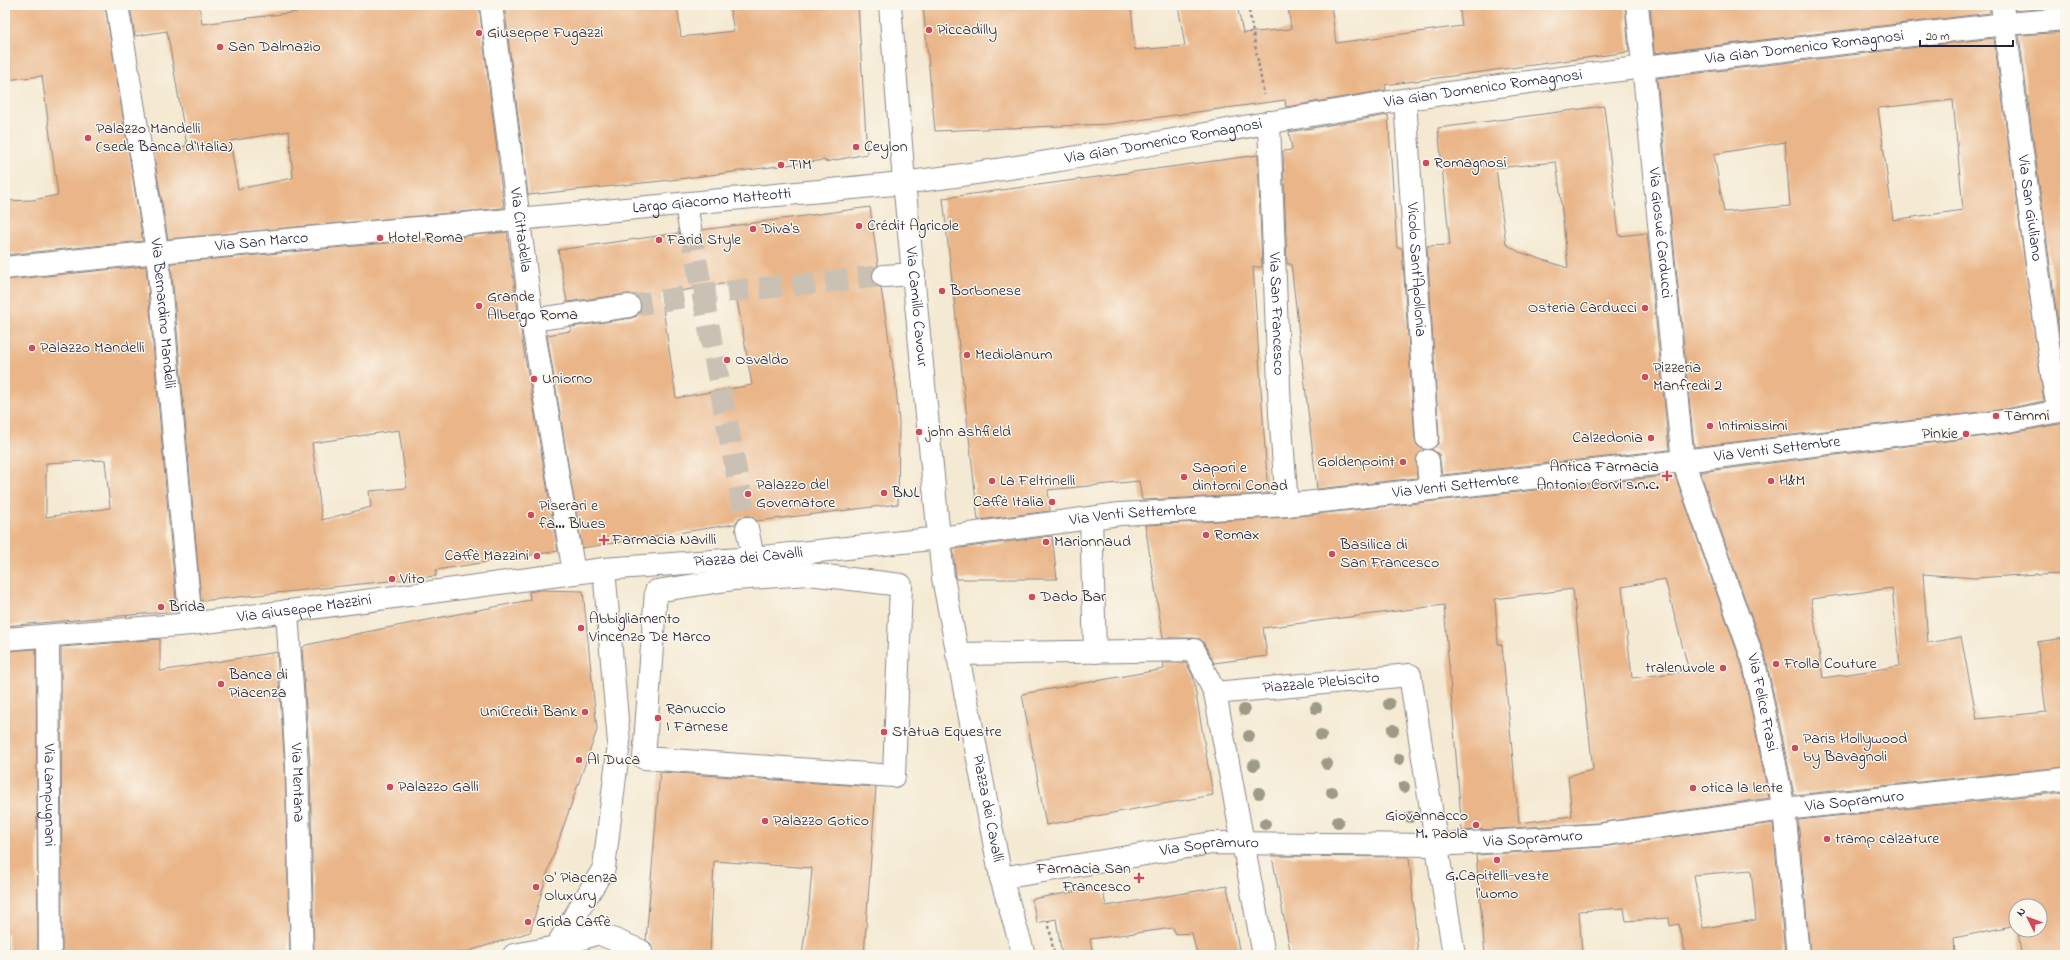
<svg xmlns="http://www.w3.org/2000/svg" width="2070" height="960" font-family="'Indie Flower',sans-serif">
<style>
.building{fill:#eab689;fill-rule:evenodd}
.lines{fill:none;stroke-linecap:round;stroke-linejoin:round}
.minor-tunnel{stroke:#cac1b4;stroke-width:22;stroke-dasharray:22 11;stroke-linecap:butt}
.minor-casing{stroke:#8b8686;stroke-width:24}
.path{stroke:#8b8686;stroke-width:2.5;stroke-dasharray:3 3;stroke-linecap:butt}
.minor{stroke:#fff;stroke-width:22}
.tree{fill:#9d9a87}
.poi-dot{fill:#d1495b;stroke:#fbf7ec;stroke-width:1.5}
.labels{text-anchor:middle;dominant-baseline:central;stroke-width:3;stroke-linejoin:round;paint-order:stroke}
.poi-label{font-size:16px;fill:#22223b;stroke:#fbf7ec;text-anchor:start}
.street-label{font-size:16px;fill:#22223b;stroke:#fbf7ec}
</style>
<rect width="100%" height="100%" fill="#fbf7ec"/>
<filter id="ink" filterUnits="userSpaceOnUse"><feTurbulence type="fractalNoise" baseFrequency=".025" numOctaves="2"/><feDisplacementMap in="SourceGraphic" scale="8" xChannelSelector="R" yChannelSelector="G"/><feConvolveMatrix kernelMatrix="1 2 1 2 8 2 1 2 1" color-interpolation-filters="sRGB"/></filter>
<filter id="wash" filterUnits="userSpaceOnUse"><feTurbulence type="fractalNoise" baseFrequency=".012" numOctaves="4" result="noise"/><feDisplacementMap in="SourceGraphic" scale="16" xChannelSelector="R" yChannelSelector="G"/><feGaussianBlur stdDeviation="0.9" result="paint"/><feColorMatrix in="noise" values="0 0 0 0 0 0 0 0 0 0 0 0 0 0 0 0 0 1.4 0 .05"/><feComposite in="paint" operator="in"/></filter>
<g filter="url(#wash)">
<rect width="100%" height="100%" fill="#f4e9d2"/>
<g id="blocks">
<g class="building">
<polygon points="5,5 105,5 143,241 5,255 5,201 33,200 58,195 42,76 5,80"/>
<path d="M130,5H199L202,24L297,12V5H479L504,208L168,239L153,150L187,146L167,31L135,36ZM289,131L293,178L238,189L230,141Z"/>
<polygon points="504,5 677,5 681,37 734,31 729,5 858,5 867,154 825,162 825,160 671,180 528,195"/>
<polygon points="923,5 1131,5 1135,50 1185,46 1178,5 1237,5 1243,33 1291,29 1288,5 1331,5 1336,43 1462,26 1459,5 1625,5 1629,52 1385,85 1386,90 1286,107 1285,100 1109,124 935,131"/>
<polygon points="1650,5 1990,5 1990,13 1654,53"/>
<polygon points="2015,5 2065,5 2065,7 2015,11"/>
<polygon points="2065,32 2065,376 2019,35"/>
<path d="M1994,38L2044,401L2006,409L1694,447L1657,78ZM1953,100L1963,210L1893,220L1878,108ZM1785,142L1790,206L1724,212L1714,154Z"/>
<path d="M1604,106L1619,236L1647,233L1669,450L1442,475L1439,454L1431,449L1438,444L1439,437L1427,246L1450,245L1438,128ZM1556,162L1560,192L1568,268L1519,252L1506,244L1496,168Z"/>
<polygon points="1388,115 1397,248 1402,248 1415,439 1417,445 1424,450 1417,456 1417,478 1317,489 1291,264 1287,264 1283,151 1292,150 1289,132"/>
<polygon points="1258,155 1262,267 1253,267 1268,494 1142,500 1139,481 1048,490 1050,511 978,520 943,198"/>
<path d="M870,207L878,265L873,270L872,277L874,283L881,288L896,386L899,423L898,504L757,521L751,516H745L739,518L735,524L582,548L547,335L571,331V327L631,318L637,316L640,311L641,305L639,298L634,295L628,294L567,302L558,250L679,233L685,240H692L698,237L702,230ZM734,282L752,385L676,398L661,294Z"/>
<path d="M507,232L522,339L558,551L436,570V576L201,601L171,263ZM399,430L407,488L369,491L371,507L322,520L312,443Z"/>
<path d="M146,266L177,611L5,626V460L8,425H5V280ZM105,460L110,508L46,517V463Z"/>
<path d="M2065,423V574L2037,575V574L1975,578L1923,574L1928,643L1961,637L1977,719L2046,712L2037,642L2065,638V767L1794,795L1766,658L1700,472L2010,433ZM1892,588L1900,666L1823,678L1811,599Z"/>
<path d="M1675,475L1742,665L1769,798L1598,823L1462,831L1444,605L1263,628L1267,656L1214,663L1205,645L1200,639L1194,638H1163L1145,525L1288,517ZM1665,579L1689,671L1632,678L1622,587ZM1573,589L1593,770L1568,776L1572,816L1519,823L1502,645L1498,644L1495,599Z"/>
<polygon points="1052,536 1057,579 956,579 953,549"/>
<polygon points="540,590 583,591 597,730 548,871 530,932 466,952 432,955 314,955 310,766 302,648 306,645 361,633 530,600 529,592"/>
<polygon points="160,639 160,671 277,652 285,767 290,955 62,955 61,647"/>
<polygon points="36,649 38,955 9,955 8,934 5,935 5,651"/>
<polygon points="1163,663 1186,663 1193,676 1213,795 1046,825 1022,694 1164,669"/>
<polygon points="660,772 876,787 864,955 802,955 809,906 812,868 714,861 710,955 653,955 651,944 646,940"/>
<polygon points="2065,792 2065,955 2021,955 2018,930 2040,930 2040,906 2016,906 2016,925 1954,938 1955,955 1810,955 1798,820"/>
<path d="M1773,823L1785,955H1686L1679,924L1670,926L1669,918L1626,921L1624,908L1579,911L1582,955H1485L1476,855L1601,847ZM1751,870L1756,920L1703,928L1694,875Z"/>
<polygon points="1272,856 1409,857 1418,955 1291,955"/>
<polygon points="1227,886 1240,955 1197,955 1192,933 1176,934 1173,928 1090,939 1093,955 1062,955 1056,919 1037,923 1032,899 1102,887 1106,906"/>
</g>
</g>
</g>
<g filter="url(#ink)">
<use href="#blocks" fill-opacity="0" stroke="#8b8686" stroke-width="1"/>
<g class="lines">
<g class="minor-tunnel">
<polyline points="690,228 747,528"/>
<polyline points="629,306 703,294 884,276"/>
</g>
<defs>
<g id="minor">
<path id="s1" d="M117,5L157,251L191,624"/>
<path id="s2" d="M491,5L532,320L574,573"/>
<path id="s3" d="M890,5L904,182L943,578L1001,878L1024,955"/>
<path id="s4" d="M1637,5L1683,461L1754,662L1784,809L1798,955"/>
<path id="s5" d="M2002,5L2053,381L2059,411"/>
<path id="s6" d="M1405,100L1427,438"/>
<path id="s7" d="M1269,122L1280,413L1287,505"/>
<polyline points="686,204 690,228"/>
<path id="s8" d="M5,268C247,241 489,223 731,199C788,194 845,189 902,183C1070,163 1235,126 1402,100C1602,70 1804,48 2005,24L2065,19"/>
<polyline points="884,276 914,274"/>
<polyline points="532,320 629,306"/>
<polyline points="1428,461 1430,488"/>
<polyline points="1091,518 1095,652"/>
<polyline points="747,528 753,558"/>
<polygon points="809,574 901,585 894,776 644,758 656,591 734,579"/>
<path id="s9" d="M287,611L297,766L302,955"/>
<path id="s10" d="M48,636L50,955"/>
<path id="s11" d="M5,639L191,624L604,569L753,558L940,538L1120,514L1287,505L1683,461L2008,421L2065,410"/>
<polyline points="957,654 1194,650 1215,693"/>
<path id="s12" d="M1001,878L1212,843L1437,845L1599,835L1784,809L2065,779"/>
<polyline points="514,955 556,947 598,933 641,951"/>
<polyline points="556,955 556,947 604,868 619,743 604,569"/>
<path id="s13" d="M1264,955L1215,693L1410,675L1454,955"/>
</g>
</defs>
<use href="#minor" class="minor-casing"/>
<g class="path">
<polyline points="1248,5 1264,95"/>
<polyline points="1048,920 1054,955"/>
<polyline points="713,953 759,955"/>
</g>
<use href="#minor" class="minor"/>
</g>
<g class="tree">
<circle cx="1389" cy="704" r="6"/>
<circle cx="1316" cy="708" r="6"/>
<circle cx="1244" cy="710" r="6"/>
<circle cx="1393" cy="730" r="6"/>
<circle cx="1321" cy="735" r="6"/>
<circle cx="1249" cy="736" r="6"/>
<circle cx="1399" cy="759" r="6"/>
<circle cx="1327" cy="764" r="6"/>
<circle cx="1254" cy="765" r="6"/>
<circle cx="1404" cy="787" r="6"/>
<circle cx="1332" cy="792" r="6"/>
<circle cx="1259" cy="793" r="6"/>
<circle cx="1410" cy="817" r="6"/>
<circle cx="1338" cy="822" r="6"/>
<circle cx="1265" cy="824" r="6"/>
</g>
</g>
<g class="poi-dot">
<circle cx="929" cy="30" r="4"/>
<circle cx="479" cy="33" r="4"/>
<circle cx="220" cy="47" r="4"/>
<circle cx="88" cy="138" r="4"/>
<circle cx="856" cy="147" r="4"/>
<circle cx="1426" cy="163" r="4"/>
<circle cx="781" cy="165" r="4"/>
<circle cx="859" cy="226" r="4"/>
<circle cx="753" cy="229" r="4"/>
<circle cx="380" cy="238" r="4"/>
<circle cx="659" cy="240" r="4"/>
<circle cx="942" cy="291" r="4"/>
<circle cx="479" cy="306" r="4"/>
<circle cx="1645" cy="308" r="4"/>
<circle cx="32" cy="348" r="4"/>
<circle cx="967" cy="355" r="4"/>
<circle cx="727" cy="360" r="4"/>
<circle cx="1645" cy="377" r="4"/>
<circle cx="534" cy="379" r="4"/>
<circle cx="1996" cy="416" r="4"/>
<circle cx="1710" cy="426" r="4"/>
<circle cx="919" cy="432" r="4"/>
<circle cx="1966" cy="434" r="4"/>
<circle cx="1651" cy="438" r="4"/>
<circle cx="1403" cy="462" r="4"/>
<path d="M1665 470h4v4h4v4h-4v4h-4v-4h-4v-4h4z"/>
<circle cx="1184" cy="477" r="4"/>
<circle cx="992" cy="481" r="4"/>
<circle cx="1771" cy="481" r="4"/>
<circle cx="884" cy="493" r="4"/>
<circle cx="748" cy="494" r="4"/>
<circle cx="1052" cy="502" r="4"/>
<circle cx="531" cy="515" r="4"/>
<circle cx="1206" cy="535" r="4"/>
<path d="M602 534h4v4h4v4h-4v4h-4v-4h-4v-4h4z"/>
<circle cx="1046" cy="542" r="4"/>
<circle cx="1332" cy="554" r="4"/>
<circle cx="537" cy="556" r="4"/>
<circle cx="392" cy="579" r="4"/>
<circle cx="1032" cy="597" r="4"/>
<circle cx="161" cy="607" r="4"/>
<circle cx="581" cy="628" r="4"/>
<circle cx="1776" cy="664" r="4"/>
<circle cx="1723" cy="668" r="4"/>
<circle cx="221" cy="684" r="4"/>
<circle cx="585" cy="712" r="4"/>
<circle cx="658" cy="718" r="4"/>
<circle cx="884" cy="732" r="4"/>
<circle cx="1795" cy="748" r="4"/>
<circle cx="579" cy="760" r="4"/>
<circle cx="390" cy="787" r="4"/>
<circle cx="1693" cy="788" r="4"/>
<circle cx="765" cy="821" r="4"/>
<circle cx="1476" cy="825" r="4"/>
<circle cx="1827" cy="839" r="4"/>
<circle cx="1497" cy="860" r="4"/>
<path d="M1137 872h4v4h4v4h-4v4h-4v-4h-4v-4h4z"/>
<circle cx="536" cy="887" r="4"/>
<circle cx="528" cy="922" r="4"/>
</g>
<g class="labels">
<g class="poi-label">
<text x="937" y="30">Piccadilly</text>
<text x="487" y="33">Giuseppe Fugazzi</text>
<text x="228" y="47">San Dalmazio</text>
<text x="96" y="129">Palazzo Mandelli<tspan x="96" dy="18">(sede Banca d'Italia)</tspan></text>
<text x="864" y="147">Ceylon</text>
<text x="1434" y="163">Romagnosi</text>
<text x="789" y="165">TIM</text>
<text x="867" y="226">Crédit Agricole</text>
<text x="761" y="229">Diva's</text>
<text x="388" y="238">Hotel Roma</text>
<text x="667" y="240">Farid Style</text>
<text x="950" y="291">Borbonese</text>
<text x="487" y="297">Grande<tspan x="487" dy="18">Albergo Roma</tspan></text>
<text x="1637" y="308" text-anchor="end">Osteria Carducci</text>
<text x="40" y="348">Palazzo Mandelli</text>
<text x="975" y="355">Mediolanum</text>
<text x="735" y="360">Osvaldo</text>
<text x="1653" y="368">Pizzeria<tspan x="1653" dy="18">Manfredi 2</tspan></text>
<text x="542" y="379">Uniorno</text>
<text x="2004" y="416">Tammi</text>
<text x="1718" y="426">Intimissimi</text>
<text x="927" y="432">john ashfield</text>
<text x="1958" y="434" text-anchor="end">Pinkie</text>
<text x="1643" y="438" text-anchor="end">Calzedonia</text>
<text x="1395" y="462" text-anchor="end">Goldenpoint</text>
<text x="1659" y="467" text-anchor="end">Antica Farmacia<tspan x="1659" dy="18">Antonio Corvi s.n.c.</tspan></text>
<text x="1192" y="468">Sapori e<tspan x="1192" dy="18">dintorni Conad</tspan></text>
<text x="1000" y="481">La Feltrinelli</text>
<text x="1779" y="481">H&amp;M</text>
<text x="756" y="485">Palazzo del<tspan x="756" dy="18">Governatore</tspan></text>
<text x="892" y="493">BNL</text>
<text x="1044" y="502" text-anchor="end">Caffè Italia</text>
<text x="539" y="506">Piserari e<tspan x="539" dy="18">fa... Blues</tspan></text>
<text x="1214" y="535">Romax</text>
<text x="612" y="540">Farmacia Navilli</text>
<text x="1054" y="542">Marionnaud</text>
<text x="1340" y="545">Basilica di<tspan x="1340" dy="18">San Francesco</tspan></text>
<text x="529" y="556" text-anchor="end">Caffè Mazzini</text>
<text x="400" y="579">Vito</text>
<text x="1040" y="597">Dado Bar</text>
<text x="169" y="607">Brida</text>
<text x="589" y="619">Abbigliamento<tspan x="589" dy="18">Vincenzo De Marco</tspan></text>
<text x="1784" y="664">Frolla Couture</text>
<text x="1715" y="668" text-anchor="end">tralenuvole</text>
<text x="229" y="675">Banca di<tspan x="229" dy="18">Piacenza</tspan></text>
<text x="666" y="709">Ranuccio<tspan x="666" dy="18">I Farnese</tspan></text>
<text x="577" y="712" text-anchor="end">UniCredit Bank</text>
<text x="892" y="732">Statua Equestre</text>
<text x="1803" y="739">Paris Hollywood<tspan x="1803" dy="18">by Bavagnoli</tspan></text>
<text x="587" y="760">Al Duca</text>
<text x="398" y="787">Palazzo Galli</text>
<text x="1701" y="788">otica la lente</text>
<text x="1468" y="816" text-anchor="end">Giovannacco<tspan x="1468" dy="18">M. Paola</tspan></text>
<text x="773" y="821">Palazzo Gotico</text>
<text x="1835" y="839">tramp calzature</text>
<text x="1131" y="869" text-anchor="end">Farmacia San<tspan x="1131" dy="18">Francesco</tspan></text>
<text x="1497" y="876" text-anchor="middle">G.Capitelli-veste<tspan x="1497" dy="18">l'uomo</tspan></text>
<text x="544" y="878">O' Piacenza<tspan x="544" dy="18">Oluxury</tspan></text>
<text x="536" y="922">Grida Caffè</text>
</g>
<g class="street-label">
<text stroke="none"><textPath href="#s8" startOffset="1814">Via Gian Domenico Romagnosi</textPath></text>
<text stroke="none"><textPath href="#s8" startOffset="1490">Via Gian Domenico Romagnosi</textPath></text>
<text stroke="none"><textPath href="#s8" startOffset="1166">Via Gian Domenico Romagnosi</textPath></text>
<text stroke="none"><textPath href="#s8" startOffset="710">Largo Giacomo Matteotti</textPath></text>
<text stroke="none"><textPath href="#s5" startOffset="205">Via San Giuliano</textPath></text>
<text stroke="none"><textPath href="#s2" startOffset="227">Via Cittadella</textPath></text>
<text stroke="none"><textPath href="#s4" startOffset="229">Via Giosuè Carducci</textPath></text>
<text stroke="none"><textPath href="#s8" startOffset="258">Via San Marco</textPath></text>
<text stroke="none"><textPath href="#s6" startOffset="170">Vicolo Sant'Apollonia</textPath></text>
<text stroke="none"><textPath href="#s3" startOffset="303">Via Camillo Cavour</textPath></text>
<text stroke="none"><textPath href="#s1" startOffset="312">Via Bernardino Mandelli</textPath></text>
<text stroke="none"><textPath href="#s7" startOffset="192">Via San Francesco</textPath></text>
<text stroke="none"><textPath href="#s11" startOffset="1783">Via Venti Settembre</textPath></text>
<text stroke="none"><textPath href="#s11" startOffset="1459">Via Venti Settembre</textPath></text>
<text stroke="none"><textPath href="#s11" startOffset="1135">Via Venti Settembre</textPath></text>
<text stroke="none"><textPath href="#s11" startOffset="748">Piazza dei Cavalli</textPath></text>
<text stroke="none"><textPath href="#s11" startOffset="301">Via Giuseppe Mazzini</textPath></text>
<text stroke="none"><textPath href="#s13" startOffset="373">Piazzale Plebiscito</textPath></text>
<text stroke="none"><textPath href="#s4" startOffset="713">Via Felice Frasi</textPath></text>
<text stroke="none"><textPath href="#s9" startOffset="172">Via Mentana</textPath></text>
<text stroke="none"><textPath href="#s10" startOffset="159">Via Lampugnani</textPath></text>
<text stroke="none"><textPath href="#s12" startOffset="859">Via Sopramuro</textPath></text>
<text stroke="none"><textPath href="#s3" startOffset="810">Piazza dei Cavalli</textPath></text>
<text stroke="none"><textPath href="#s12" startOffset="535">Via Sopramuro</textPath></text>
<text stroke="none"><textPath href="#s12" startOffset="211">Via Sopramuro</textPath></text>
</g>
</g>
<rect width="2070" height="960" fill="none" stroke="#fbf7ec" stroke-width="20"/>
<g transform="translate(2028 918) rotate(312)"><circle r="19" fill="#fbf7ec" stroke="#a4a2a5"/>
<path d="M0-3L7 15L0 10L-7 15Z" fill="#d1495b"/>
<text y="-6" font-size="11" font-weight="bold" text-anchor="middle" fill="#22223b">N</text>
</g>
<path d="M1920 40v6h93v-6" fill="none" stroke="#22223b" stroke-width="2"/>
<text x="1926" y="40" font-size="12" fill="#22223b" stroke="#fbf7ec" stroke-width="3" paint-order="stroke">20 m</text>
</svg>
